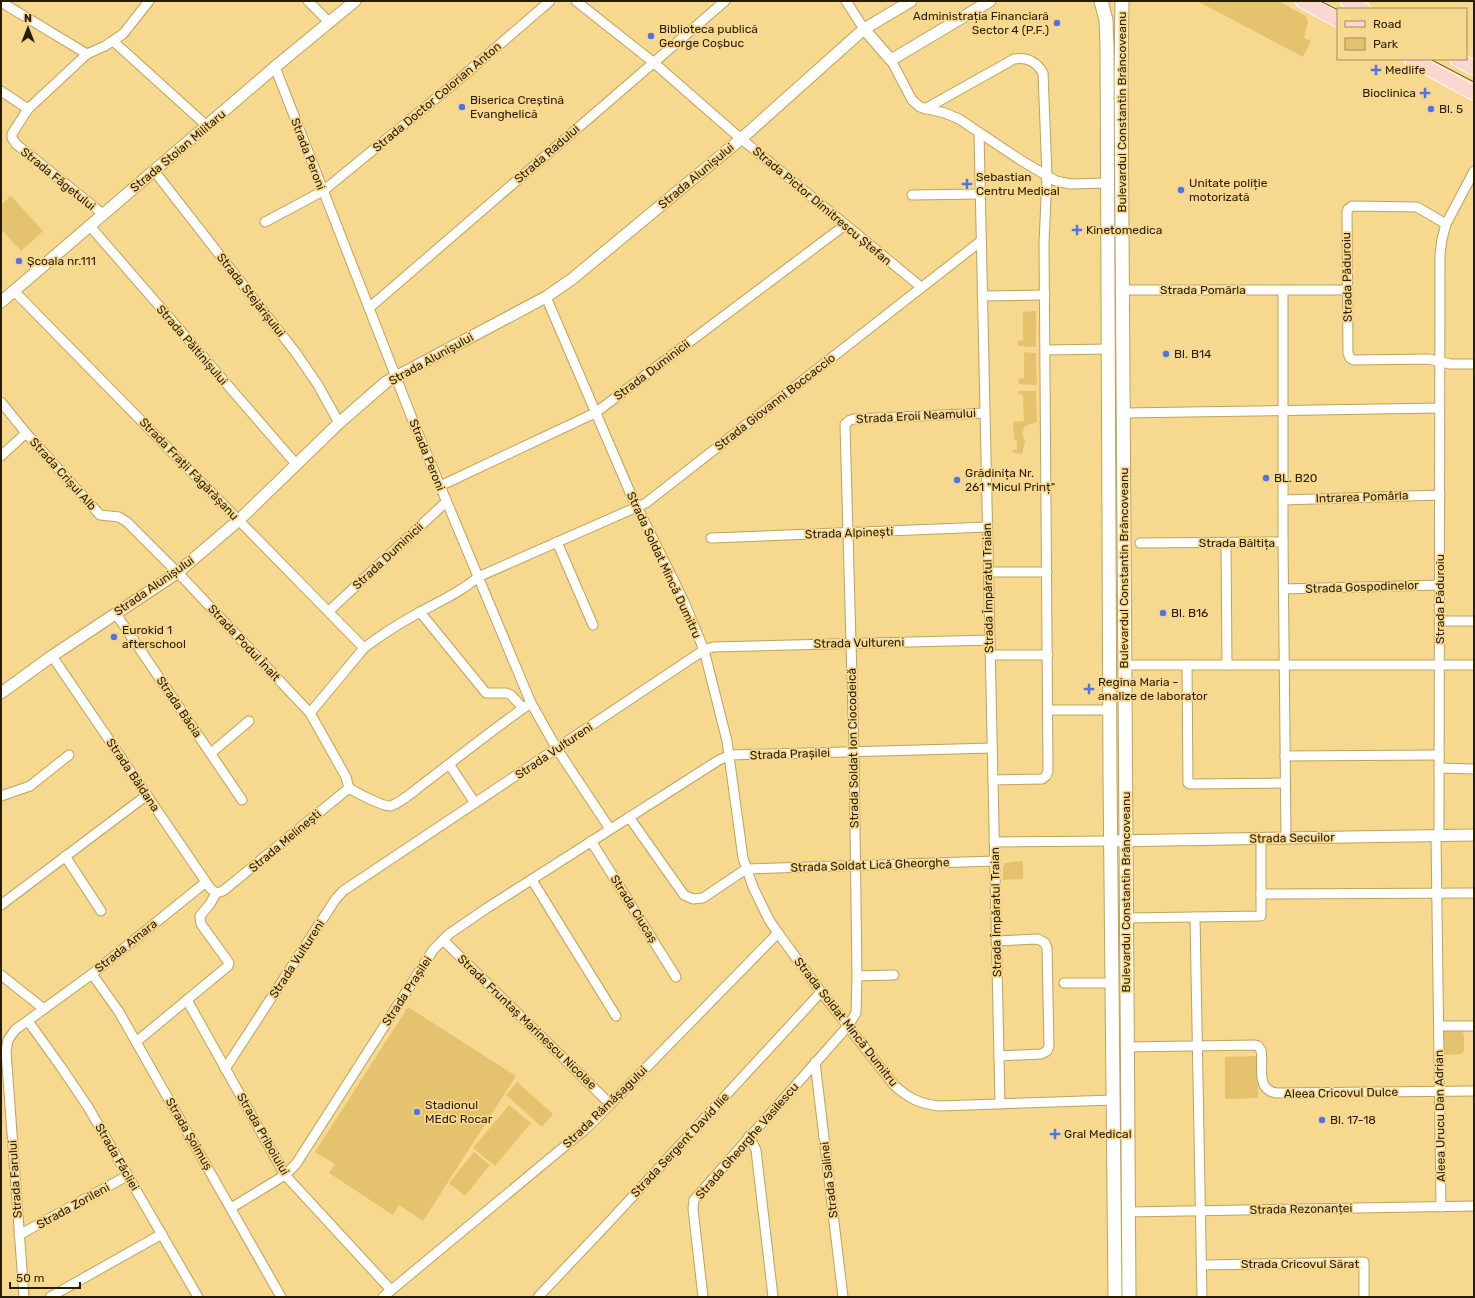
<svg xmlns="http://www.w3.org/2000/svg" width="1475" height="1298" font-family="Rubik,sans-serif">
<style>
.green{fill:#e4c26e}
.lines{fill:none;stroke-linecap:round;stroke-linejoin:round}
.minor-casing{stroke:#bfa259;stroke-width:11}
.tertiary-casing{stroke:#bfa259;stroke-width:13}
.secondary-casing{stroke:#bfa259;stroke-width:15}
.primary-casing{stroke:#fff;stroke-width:16}
.minor{stroke:#fff;stroke-width:9}
.tertiary{stroke:#fff;stroke-width:11}
.secondary{stroke:#fff;stroke-width:13}
.primary{stroke:#fbd7d1;stroke-width:14}
.tram{stroke:#5e4d25;stroke-width:1}
.poi-dot{fill:#5074e8;stroke:#f7d88f;stroke-width:1.5}
.labels{text-anchor:middle;dominant-baseline:central;stroke-width:3.5;stroke-linejoin:round;paint-order:stroke}
.poi-label{font-size:12px;fill:#281c00;stroke:#f7d88f;text-anchor:start}
.street-label{font-size:12px;fill:#281c00;stroke:#f7d88f}
</style>
<rect width="100%" height="100%" fill="#f7d88f"/>
<g class="green">
<polygon points="1197,1 1278,1 1306,16 1308,22 1304,38 1311,41 1303,57"/>
<polygon points="11,196 43,231 21,251 1,229 1,205"/>
<polygon points="1036,311 1036,347 1018,346 1018,341 1023,340 1023,312"/>
<polygon points="1024,352 1036,353 1037,385 1019,384 1018,379 1024,378"/>
<polygon points="1018,391 1036,391 1037,422 1025,426 1022,434 1025,441 1022,454 1013,453 1012,450 1017,450 1017,441 1014,439 1013,422 1024,421 1023,395 1018,394"/>
<polygon points="1023,861 1023,879 1003,880 1003,867 1005,863"/>
<polygon points="408,1007 516,1076 423,1221 399,1205 393,1215 329,1173 335,1164 315,1152"/>
<polygon points="1439,1026 1460,1026 1464,1035 1464,1051 1461,1054 1439,1055"/>
<polygon points="1258,1056 1258,1098 1225,1099 1225,1057"/>
<polygon points="517,1082 553,1114 542,1127 506,1095"/>
<polygon points="509,1105 531,1123 495,1166 473,1148"/>
<polygon points="474,1152 490,1165 465,1196 449,1183"/>
</g>
<g class="lines">
<defs>
<g id="minor">
<polyline points="308,1 329,22"/>
<polyline points="576,1 653,62 733,132 921,287"/>
<polyline points="846,1 864,29"/>
<polyline points="1,2 87,54"/>
<polyline points="113,41 207,126"/>
<polyline points="891,60 912,100 920,107 945,113 959,119 1022,161 1056,181 1070,184 1108,183"/>
<polyline points="275,67 415,426 531,703 557,749 610,829"/>
<polyline points="1,91 28,109"/>
<path d="M925,109L1014,59C1027,57 1036,61 1043,73L1047,176L1044,244L1048,771L1046,776L1042,779L993,780"/>
<polyline points="979,133 1000,1104"/>
<polyline points="155,172 296,353 318,385 339,423"/>
<polyline points="912,195 980,194"/>
<polyline points="103,214 16,144 12,138 12,134 28,109 87,54 105,46 123,34 149,1"/>
<polyline points="265,222 323,191 456,82 550,1"/>
<polyline points="1446,224 1417,207 1352,206 1348,209 1347,212 1348,353 1350,358 1353,360 1429,359 1450,364 1474,364"/>
<polyline points="89,225 296,464"/>
<polyline points="1122,290 1347,290"/>
<polyline points="1283,290 1283,542 1286,838"/>
<polyline points="14,291 364,648"/>
<polyline points="982,296 1045,295"/>
<path d="M546,297L632,497L674,581L685,604L704,650L727,741L743,858L753,887L769,920L778,933L821,992L894,1085C908,1098 920,1104 939,1106L1113,1100"/>
<polyline points="369,308 725,1"/>
<polyline points="1046,350 1109,349"/>
<polyline points="1,402 26,433 100,515 119,517 127,522 183,578 310,713 346,777 349,788"/>
<polyline points="1123,413 1439,408"/>
<polyline points="1,456 26,433"/>
<polyline points="440,486 595,413 845,225"/>
<polyline points="1283,500 1440,495"/>
<polyline points="711,538 987,527"/>
<polyline points="557,542 593,625"/>
<polyline points="1140,543 1283,542"/>
<polyline points="1226,543 1227,665"/>
<polyline points="988,572 1047,572"/>
<polyline points="1283,589 1440,585"/>
<polyline points="329,611 446,502"/>
<polyline points="420,612 486,693 506,693 511,695 523,708"/>
<polyline points="116,614 242,800"/>
<polyline points="1440,621 1474,621"/>
<polyline points="990,655 1048,655"/>
<polyline points="52,656 210,888 216,893"/>
<polyline points="1124,665 1474,665"/>
<polyline points="1187,665 1188,783 1190,784 1285,783"/>
<polyline points="1048,710 1110,710"/>
<path d="M310,713L364,648C381,635 400,623 420,612C440,601 461,592 478,577L646,503L981,241"/>
<polyline points="211,753 249,721"/>
<polyline points="1285,756 1439,755"/>
<polyline points="449,764 475,803"/>
<polyline points="1439,768 1474,769"/>
<path d="M349,788C355,792 384,807 390,806C397,805 417,789 423,784C459,757 494,728 531,703"/>
<polyline points="1,796 30,786 69,755"/>
<polyline points="629,817 684,895 693,899 703,898 746,869 995,861"/>
<polyline points="1436,836 1441,1207"/>
<polyline points="1439,836 1440,254 1442,239 1446,224 1474,171"/>
<polyline points="591,841 676,977"/>
<polyline points="994,842 1111,841"/>
<polyline points="65,856 101,911"/>
<polyline points="532,880 616,1016"/>
<polyline points="216,893 223,891 349,788"/>
<polyline points="1261,894 1474,893"/>
<polyline points="1,905 147,795"/>
<polyline points="1195,917 1202,1297"/>
<polyline points="1126,918 1261,916 1261,838"/>
<polyline points="443,940 610,1104"/>
<polyline points="996,941 1038,939 1045,943 1047,948 1049,1046 1047,1051 1041,1054 999,1056"/>
<polyline points="92,974 119,1012 281,1297"/>
<polyline points="1,975 44,1009"/>
<polyline points="857,976 894,975"/>
<polyline points="1064,983 1113,983"/>
<polyline points="187,1000 285,1175 391,1290"/>
<polyline points="28,1021 61,1067 88,1107 198,1297"/>
<polyline points="1439,1026 1474,1026"/>
<polyline points="136,1042 228,966 229,963 227,960 201,924 200,916 210,904 216,893"/>
<path d="M1127,1047L1255,1045L1258,1046L1261,1050C1264,1066 1255,1089 1276,1093L1474,1091"/>
<polyline points="815,1062 843,1297"/>
<polyline points="225,1069 335,900 343,891 704,650 713,647 990,640"/>
<polyline points="749,1136 756,1150 773,1297"/>
<polyline points="231,1208 285,1175 296,1164 433,950 449,934 487,908 719,760 730,755 992,748"/>
<polyline points="1128,1212 1474,1206"/>
<polyline points="19,1235 127,1176"/>
<polyline points="1202,1265 1364,1262 1364,1297"/>
<polyline points="24,1297 6,1051 8,1040 15,1030 92,974 206,882"/>
<polyline points="50,1297 162,1234"/>
<polyline points="383,1297 589,1126 778,933"/>
<polyline points="538,1297 610,1221 821,992"/>
<polyline points="703,1297 693,1209 694,1200 848,1026 856,1013 857,976 854,752 845,424 850,420 854,419 985,413"/>
</g>
<g id="tertiary">
<polyline points="864,29 891,60 990,1"/>
<polyline points="1,302 275,67 355,1"/>
<polyline points="1,693 52,656 177,573 239,520 339,423 386,382 546,297 572,279 741,139 864,29 911,1"/>
<polyline points="1111,841 1474,835"/>
</g>
<g id="secondary">
<polyline points="1101,1 1106,20 1107,47 1110,776 1115,1297"/>
<polyline points="1122,1 1121,75 1129,1297"/>
</g>
<g id="primary">
<polyline points="1303,1 1338,20"/>
<polyline points="1348,1 1363,9"/>
<polyline points="1411,59 1474,93"/>
<polyline points="1457,59 1474,68"/>
</g>
</defs>
<use href="#minor" class="minor-casing"/>
<use href="#tertiary" class="tertiary-casing"/>
<use href="#secondary" class="secondary-casing"/>
<use href="#primary" class="primary-casing"/>
<use href="#minor" class="minor"/>
<use href="#tertiary" class="tertiary"/>
<use href="#secondary" class="secondary"/>
<use href="#primary" class="primary"/>
<g class="tram">
<polyline points="1320,1 1338,10"/>
<polyline points="1430,59 1474,82"/>
</g>
</g>
<g class="poi-dot">
<circle cx="1057" cy="23" r="4"/>
<circle cx="651" cy="36" r="4"/>
<path d="M1374 64h4v4h4v4h-4v4h-4v-4h-4v-4h4z"/>
<path d="M1423 87h4v4h4v4h-4v4h-4v-4h-4v-4h4z"/>
<circle cx="462" cy="107" r="4"/>
<circle cx="1431" cy="109" r="4"/>
<path d="M965 178h4v4h4v4h-4v4h-4v-4h-4v-4h4z"/>
<circle cx="1181" cy="190" r="4"/>
<path d="M1075 224h4v4h4v4h-4v4h-4v-4h-4v-4h4z"/>
<circle cx="19" cy="261" r="4"/>
<circle cx="1166" cy="354" r="4"/>
<circle cx="1266" cy="478" r="4"/>
<circle cx="957" cy="480" r="4"/>
<circle cx="1163" cy="613" r="4"/>
<circle cx="114" cy="637" r="4"/>
<path d="M1087 683h4v4h4v4h-4v4h-4v-4h-4v-4h4z"/>
<circle cx="417" cy="1112" r="4"/>
<circle cx="1322" cy="1120" r="4"/>
<path d="M1053 1128h4v4h4v4h-4v4h-4v-4h-4v-4h4z"/>
</g>
<g class="labels">
<g class="poi-label">
<text x="1049" y="16" text-anchor="end">Administrația Financiară<tspan x="1049" dy="14">Sector 4 (P.F.)</tspan></text>
<text x="659" y="29">Biblioteca publică<tspan x="659" dy="14">George Coșbuc</tspan></text>
<text x="1385" y="70">Medlife</text>
<text x="1416" y="93" text-anchor="end">Bioclinica</text>
<text x="470" y="100">Biserica Creștină<tspan x="470" dy="14">Evanghelică</tspan></text>
<text x="1439" y="109">Bl. 5</text>
<text x="976" y="177">Sebastian<tspan x="976" dy="14">Centru Medical</tspan></text>
<text x="1189" y="183">Unitate poliție<tspan x="1189" dy="14">motorizată</tspan></text>
<text x="1086" y="230">Kinetomedica</text>
<text x="27" y="261">Școala nr.111</text>
<text x="1174" y="354">Bl. B14</text>
<text x="965" y="473">Grădinița Nr.<tspan x="965" dy="14">261 "Micul Prinț"</tspan></text>
<text x="1274" y="478">BL. B20</text>
<text x="1171" y="613">Bl. B16</text>
<text x="122" y="630">Eurokid 1<tspan x="122" dy="14">afterschool</tspan></text>
<text x="1098" y="682">Regina Maria -<tspan x="1098" dy="14">analize de laborator</tspan></text>
<text x="425" y="1105">Stadionul<tspan x="425" dy="14">MEdC Rocar</tspan></text>
<text x="1330" y="1120">Bl. 17-18</text>
<text x="1064" y="1134">Gral Medical</text>
</g>
<g class="street-label">
<text transform="translate(437 97) rotate(-40)">Strada Doctor Colorian Anton</text>
<text transform="translate(1122 112) rotate(-90)">Bulevardul Constantin Brâncoveanu</text>
<text transform="translate(178 151) rotate(-40)">Strada Stoian Militaru</text>
<text transform="translate(308 154) rotate(69)">Strada Peroni</text>
<text transform="translate(547 154) rotate(-41)">Strada Radului</text>
<text transform="translate(696 176) rotate(-40)">Strada Alunișului</text>
<text transform="translate(58 179) rotate(39)">Strada Făgetului</text>
<text transform="translate(822 206) rotate(40)">Strada Pictor Dimitrescu Ștefan</text>
<text transform="translate(1347 277) rotate(-91)">Strada Păduroiu</text>
<text x="1203" y="290">Strada Pomârla</text>
<text transform="translate(251 295) rotate(52)">Strada Stejărișului</text>
<text transform="translate(192 345) rotate(49)">Strada Păltinișului</text>
<text transform="translate(431 359) rotate(-29)">Strada Alunișului</text>
<text transform="translate(652 370) rotate(-37)">Strada Duminicii</text>
<text transform="translate(775 402) rotate(-38)">Strada Giovanni Boccaccio</text>
<text transform="translate(916 416) rotate(-3)">Strada Eroii Neamului</text>
<text transform="translate(427 455) rotate(68)">Strada Peroni</text>
<text transform="translate(189 469) rotate(46)">Strada Frații Făgărășanu</text>
<text transform="translate(63 474) rotate(48)">Strada Crișul Alb</text>
<text transform="translate(1362 497) rotate(-2)">Intrarea Pomârla</text>
<text transform="translate(849 533) rotate(-2)">Strada Alpinești</text>
<text x="1237" y="543">Strada Băltița</text>
<text transform="translate(388 556) rotate(-43)">Strada Duminicii</text>
<text transform="translate(664 565) rotate(65)">Strada Soldat Mincă Dumitru</text>
<text transform="translate(1124 568) rotate(-90)">Bulevardul Constantin Brâncoveanu</text>
<text transform="translate(154 586) rotate(-35)">Strada Alunișului</text>
<text transform="translate(1362 587) rotate(-2)">Strada Gospodinelor</text>
<text transform="translate(988 588) rotate(-91)">Strada Împăratul Traian</text>
<text transform="translate(1440 599) rotate(-90)">Strada Păduroiu</text>
<text transform="translate(244 643) rotate(47)">Strada Podul Înalt</text>
<text transform="translate(859 643) rotate(-1)">Strada Vultureni</text>
<text transform="translate(179 707) rotate(56)">Strada Băcia</text>
<text transform="translate(853 748) rotate(-91)">Strada Soldat Ion Ciocodeică</text>
<text transform="translate(554 751) rotate(-34)">Strada Vultureni</text>
<text transform="translate(790 754) rotate(-2)">Strada Prașilei</text>
<text transform="translate(133 775) rotate(56)">Strada Bâldana</text>
<text transform="translate(1292 838) rotate(-1)">Strada Secuilor</text>
<text transform="translate(285 841) rotate(-40)">Strada Melinești</text>
<text transform="translate(870 865) rotate(-2)">Strada Soldat Lică Gheorghe</text>
<text transform="translate(1126 892) rotate(-90)">Bulevardul Constantin Brâncoveanu</text>
<text transform="translate(634 909) rotate(58)">Strada Ciucaș</text>
<text transform="translate(996 912) rotate(-91)">Strada Împăratul Traian</text>
<text transform="translate(126 946) rotate(-39)">Strada Amara</text>
<text transform="translate(297 959) rotate(-57)">Strada Vultureni</text>
<text transform="translate(407 991) rotate(-57)">Strada Prașilei</text>
<text transform="translate(527 1022) rotate(44)">Strada Fruntaș Marinescu Nicolae</text>
<text transform="translate(846 1022) rotate(52)">Strada Soldat Mincă Dumitru</text>
<text transform="translate(1341 1093) rotate(-1)">Aleea Cricovul Dulce</text>
<text transform="translate(605 1107) rotate(-44)">Strada Rămășagului</text>
<text transform="translate(1440 1116) rotate(-91)">Aleea Urucu Dan Adrian</text>
<text transform="translate(189 1134) rotate(60)">Strada Șoimuș</text>
<text transform="translate(263 1134) rotate(60)">Strada Priboiului</text>
<text transform="translate(747 1141) rotate(-49)">Strada Gheorghe Vasilescu</text>
<text transform="translate(680 1145) rotate(-47)">Strada Sergent David Ilie</text>
<text transform="translate(117 1157) rotate(60)">Strada Făcliei</text>
<text transform="translate(15 1179) rotate(-94)">Strada Farului</text>
<text transform="translate(829 1180) rotate(-97)">Strada Salinei</text>
<text transform="translate(73 1206) rotate(-29)">Strada Zorileni</text>
<text transform="translate(1301 1209) rotate(-1)">Strada Rezonanței</text>
<text x="1300" y="1264">Strada Cricovul Sărat</text>
</g>
</g>
<rect width="1475" height="1298" fill="none" stroke="#281c00" stroke-width="4"/>
<rect x="1337" y="8" width="130" height="52" fill="#f7d88f" stroke="#a48d56"/>
<rect x="1345" y="21" width="20" height="6" fill="#fbd7d1" stroke="#a48d56"/>
<text x="1373" y="28" font-size="12" fill="#281c00">Road</text>
<rect x="1345" y="38" width="20" height="12" fill="#e4c26e" stroke="#a48d56"/>
<text x="1373" y="48" font-size="12" fill="#281c00">Park</text>
<g transform="translate(28 28)" stroke="#f7d88f" stroke-width="3" paint-order="stroke">
<path d="M0-3L7 15L0 10L-7 15Z" fill="#281c00"/>
<text y="-6" font-size="11" font-weight="bold" text-anchor="middle" fill="#281c00">N</text>
</g>
<path d="M10 1282v6h70v-6" fill="none" stroke="#281c00" stroke-width="2"/>
<text x="16" y="1282" font-size="12" fill="#281c00" stroke="#f7d88f" stroke-width="3" paint-order="stroke">50 m</text>
</svg>
